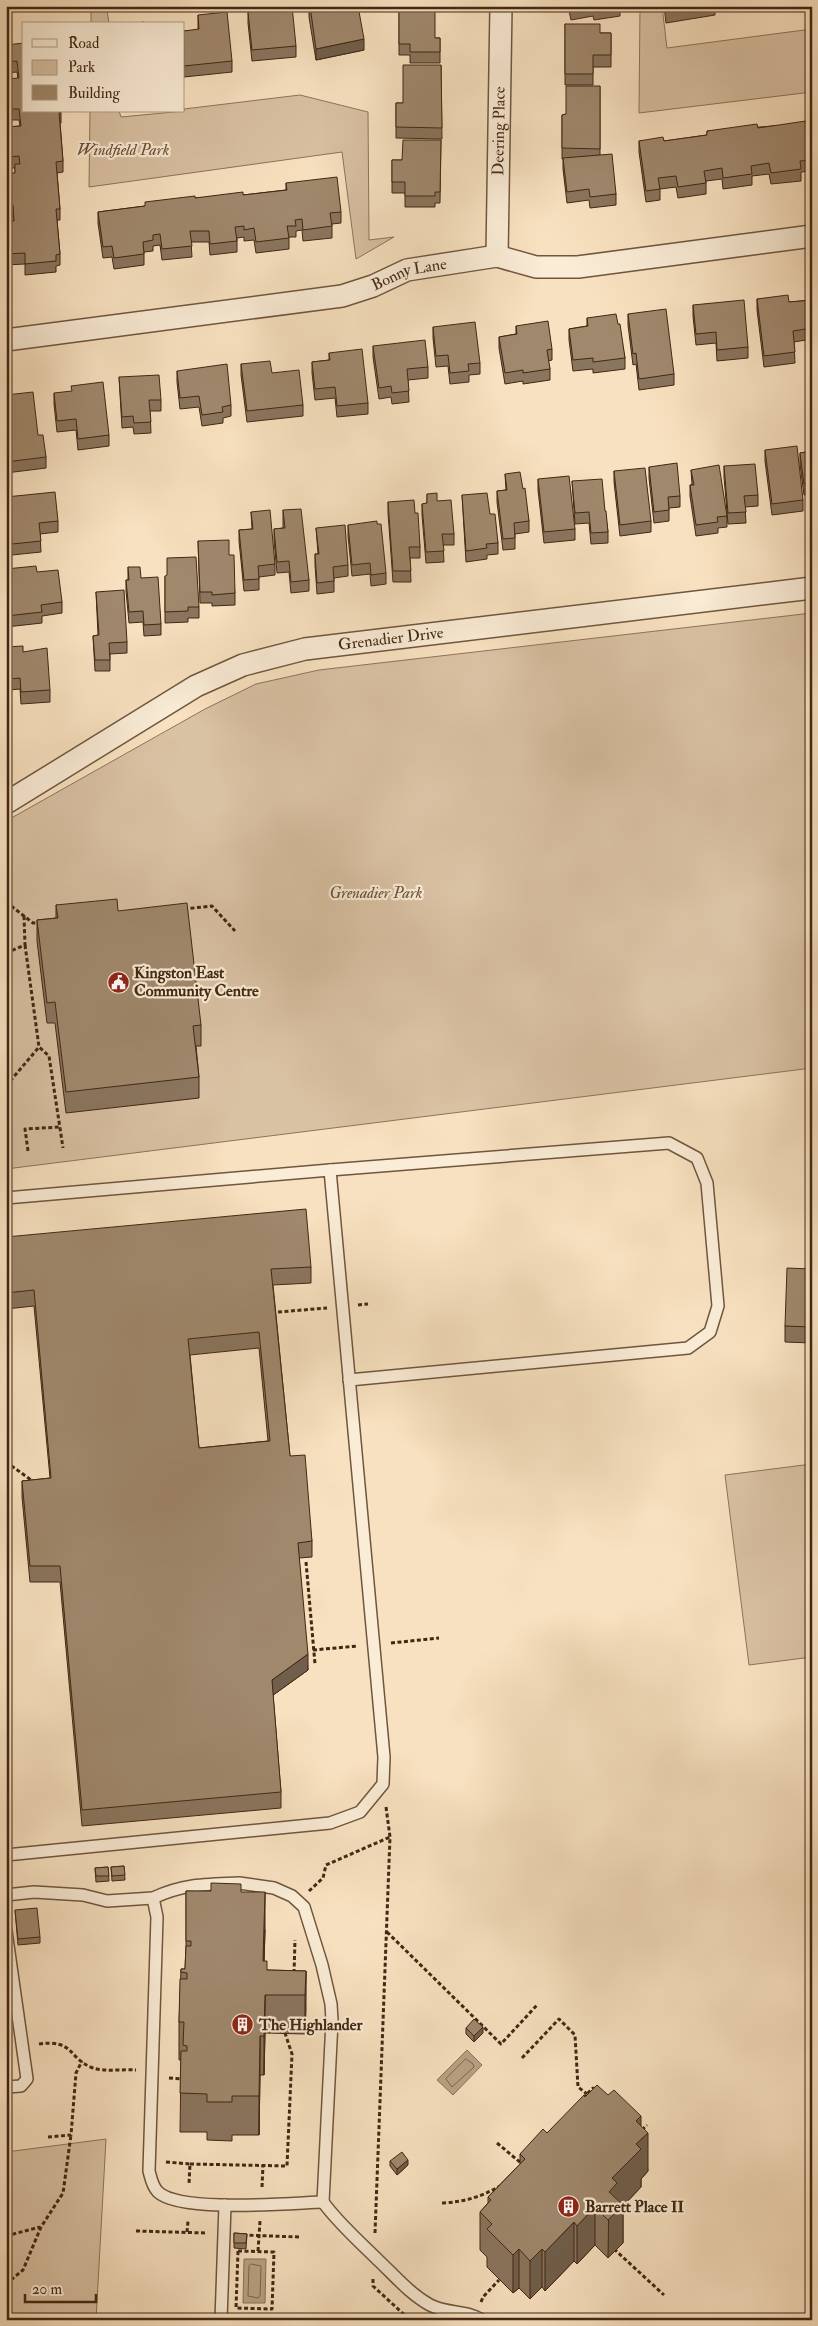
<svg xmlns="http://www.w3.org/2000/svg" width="818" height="2326" font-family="'IM FELL Double Pica',serif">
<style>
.green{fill:#d9c1a3;stroke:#8d745b}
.water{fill:#baa285;stroke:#8a7157}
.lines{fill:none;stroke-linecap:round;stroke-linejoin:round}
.shore{stroke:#7e644c;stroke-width:1}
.service-casing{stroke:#6f563e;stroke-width:14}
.minor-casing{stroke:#6f563e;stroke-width:24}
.path{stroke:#412713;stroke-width:3;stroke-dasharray:4 2.5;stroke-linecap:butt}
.service{stroke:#faecd6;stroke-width:11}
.minor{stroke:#faecd6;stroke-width:21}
.wall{fill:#8a755e;stroke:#412713;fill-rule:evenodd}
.shaded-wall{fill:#705f4c;stroke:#412713}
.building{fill:#a0886d;stroke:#412713;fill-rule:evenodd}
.labels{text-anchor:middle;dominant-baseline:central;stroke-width:4.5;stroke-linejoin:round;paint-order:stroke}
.street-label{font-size:16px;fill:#412713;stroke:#faecd6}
.park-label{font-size:16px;font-style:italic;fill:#674e37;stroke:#faecd6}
.poi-label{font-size:16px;font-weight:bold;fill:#412713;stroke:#faecd6;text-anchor:start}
</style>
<rect width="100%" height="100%" fill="#f8e1c0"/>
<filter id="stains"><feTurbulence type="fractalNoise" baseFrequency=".004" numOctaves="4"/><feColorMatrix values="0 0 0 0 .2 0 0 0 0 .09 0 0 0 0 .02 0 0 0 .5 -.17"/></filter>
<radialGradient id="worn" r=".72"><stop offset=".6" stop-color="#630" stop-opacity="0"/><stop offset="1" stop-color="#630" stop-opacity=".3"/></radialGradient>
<g class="green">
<polygon points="640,6 662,6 667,48 812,29 812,92 639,113"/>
<polygon points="107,10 109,24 91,24 91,12"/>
<polygon points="300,95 368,112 369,240 394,237 356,259 342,152 89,187 90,111 119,111 121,117 184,111 184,109"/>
<polygon points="812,613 812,1068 6,1169 6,821 205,709 256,684 319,670"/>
<polygon points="812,1464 812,1657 749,1665 725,1475"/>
<polygon points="106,2139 96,2320 6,2320 6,2152"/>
</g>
<g class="water">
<polygon points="467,2050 482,2065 453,2095 437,2080"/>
<polygon points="244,2259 266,2259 265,2303 243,2303"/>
</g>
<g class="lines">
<g class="shore">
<polygon points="466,2059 473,2064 474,2067 452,2087 446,2079"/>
<polygon points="251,2264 261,2266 260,2296 258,2298 248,2296 249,2266"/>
</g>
<defs>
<g id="service">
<polyline points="330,1170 669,1143 697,1158 707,1183 718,1306 710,1332 688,1348 349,1380"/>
<polyline points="6,1198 330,1170 384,1757 383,1784 360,1812 330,1823 6,1855"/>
<path d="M239,1883L274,1888L292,1896L304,1907L322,1965L331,2004L332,2021L323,2202C291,2203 180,2213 158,2192C152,2186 151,2178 149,2171L157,1917L153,1898C183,1884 206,1884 239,1883Z"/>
<polyline points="6,1895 34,1892 83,1895 107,1901 153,1898"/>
<polyline points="6,1931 27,2079 21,2086 6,2087"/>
<path d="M323,2202C339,2224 359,2241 378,2260C395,2276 410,2294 430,2305C447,2314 466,2310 482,2320"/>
<polyline points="221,2320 225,2205"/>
</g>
<g id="minor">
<path id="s1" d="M497,256L501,6"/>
<path id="s2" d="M6,340L342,296L373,286L407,270L497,256L536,267H578L812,236"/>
<path id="s3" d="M6,803L196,686L243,665L305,649L812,588"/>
</g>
</defs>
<use href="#service" class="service-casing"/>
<use href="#minor" class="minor-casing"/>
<g class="path">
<polyline points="6,902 33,923 41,923"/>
<polyline points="184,909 212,906 235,931"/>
<polyline points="25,945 39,1047 49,1056 63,1148"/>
<polyline points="6,953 25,945 24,916"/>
<polyline points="6,1086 39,1047"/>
<polyline points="28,1151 25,1129 60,1127"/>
<polyline points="358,1305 368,1304"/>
<polyline points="278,1312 327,1308"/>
<polyline points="6,1462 34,1482"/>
<polyline points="306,1562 315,1664"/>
<polyline points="391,1643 439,1638"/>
<polyline points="313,1650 358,1646"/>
<polyline points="309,1891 323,1878 326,1865 390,1837"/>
<polyline points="387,1932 501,2044 537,2005"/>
<polyline points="294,1973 295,1940"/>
<path d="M39,2044C75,2039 68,2059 93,2068C105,2072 124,2069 136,2070"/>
<polyline points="522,2058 559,2019 575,2035 578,2087 587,2094"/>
<polyline points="169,2078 183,2079"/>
<polyline points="583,2098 593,2088 596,2091"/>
<polyline points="642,2130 647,2125"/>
<polyline points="48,2137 71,2135 76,2073 82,2061"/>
<polyline points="497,2143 521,2163"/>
<polyline points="166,2162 190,2164 189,2184"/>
<polyline points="190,2164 287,2166 292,2054 284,2030"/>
<polyline points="262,2187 263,2165"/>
<path d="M442,2203C464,2202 481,2197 500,2186"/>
<polyline points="136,2231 206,2233"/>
<polyline points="187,2232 188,2221"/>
<polyline points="375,2233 390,1837 386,1807"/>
<polyline points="243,2235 299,2237"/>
<polyline points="6,2236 40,2227"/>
<polyline points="614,2249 664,2295"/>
<polygon points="238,2251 274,2252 272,2309 236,2308"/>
<polyline points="258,2251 260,2221"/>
<polyline points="373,2279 373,2286 410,2320"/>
<polyline points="6,2284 23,2270 41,2227 63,2193 71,2135"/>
<polyline points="481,2302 483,2297 499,2280"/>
</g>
<use href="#service" class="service"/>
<use href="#minor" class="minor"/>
</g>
<g class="wall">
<polygon points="309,6 340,8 364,50 316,60 309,17"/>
<polygon points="568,6 620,6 620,16 594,20 593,16 571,20"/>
<polygon points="664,6 768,6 715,11 715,15 666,23"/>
<polygon points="399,10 435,38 440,38 440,63 410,63 410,55 399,55"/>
<polygon points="248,12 296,46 296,57 252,61 248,23"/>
<polygon points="198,15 232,61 232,72 184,77 184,31 198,30"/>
<polygon points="565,24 600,33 611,33 611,67 593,67 593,85 565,85"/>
<polygon points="6,45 61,111 61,123 60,123 63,161 63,172 57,173 60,209 60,220 57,220 60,254 60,265 56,266 56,272 25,275 25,264 6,265 6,222 13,221 13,216 6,217 6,174 15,173 15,168 7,168 6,127 20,126 19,120 7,120 6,79 18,79 17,72 6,73"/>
<polygon points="441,65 442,139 396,138 396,103 403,103"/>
<polygon points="600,86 600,155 616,194 616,205 590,208 589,200 567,203 563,169 563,159 562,159 562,115 566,114"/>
<polygon points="812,123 812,171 801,172 801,181 771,184 769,174 752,176 752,185 723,189 722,179 706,181 706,194 678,198 676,187 660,189 660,200 646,202 639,152 639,141 664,141 707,135 707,131"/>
<polygon points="441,140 440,203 435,203 435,207 405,207 405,193 392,193 392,160 402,160"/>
<polygon points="286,183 341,212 341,223 332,224 332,238 303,241 302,230 296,231 296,237 289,237 289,249 256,253 254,240 244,241 244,237 237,238 237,252 210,255 209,242 191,242 192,257 162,260 160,245 153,246 153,251 144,252 144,265 114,269 112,257 103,258 98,223 98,212 145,206 195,198 243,195 286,190"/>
<polygon points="757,299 789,302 812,300 812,339 794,342 795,363 764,367 757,310"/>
<polygon points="693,305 748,347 748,358 717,361 716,343 696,345 693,316"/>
<polygon points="628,314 674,374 674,385 639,390 636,364 633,365 628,325"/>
<polygon points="587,318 618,324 625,358 625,369 593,373 593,369 573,371 569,340 569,329 587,326"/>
<polygon points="516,326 552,349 552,360 548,361 550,369 550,380 523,384 523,381 505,384 499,348 499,337 516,334"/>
<polygon points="433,327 480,363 480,374 469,375 469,382 450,384 448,366 436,367 433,338"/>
<polygon points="373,346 428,367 428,378 408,380 409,402 392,404 391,397 379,399 373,357"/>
<polygon points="329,353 368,403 368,414 337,417 335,398 315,400 312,373 312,362 329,360"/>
<polygon points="241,364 272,373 303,405 303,416 247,422 241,375"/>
<polygon points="177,371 231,405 231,416 223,418 223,423 202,426 199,407 180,409 177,382"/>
<polygon points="119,377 161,400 161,411 150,411 151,433 134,434 133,427 122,428"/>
<polygon points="54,393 109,435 109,446 78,450 76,430 57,432 54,404"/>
<polygon points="6,395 38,435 46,457 46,468 6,473"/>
<polygon points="765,450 803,500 803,511 772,515 765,461"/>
<polygon points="812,451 812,494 804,495 800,464 800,453"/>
<polygon points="724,466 758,495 758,506 745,507 746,523 728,524 724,477"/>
<polygon points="649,467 680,496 680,507 669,508 669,521 654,523 649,478"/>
<polygon points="691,470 727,516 727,527 718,528 718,533 696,536 690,496 690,485 692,485"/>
<polygon points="614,471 651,521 651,532 620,536 614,482"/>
<polygon points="505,474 523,489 529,521 529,532 515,534 515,549 503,550 497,502 497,491 506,490"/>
<polygon points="538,479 575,529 575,540 544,543 538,490"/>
<polygon points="572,481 605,511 608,532 608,543 591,544 589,523 575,524"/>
<polygon points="427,494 437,501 454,534 454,545 443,545 444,562 426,563 422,515 422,504 427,503"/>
<polygon points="462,495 490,514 498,543 498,554 487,555 487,559 466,562"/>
<polygon points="6,497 58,521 58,532 40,534 41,552 12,555 11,538 6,539"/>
<polygon points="388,502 415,513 420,547 420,558 410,558 411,582 393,582 388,513"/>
<polygon points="283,510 309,580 309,591 291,593 289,572 277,573 274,540 274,529 283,528"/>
<polygon points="251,512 275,564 275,575 259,577 259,590 244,591 239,541 239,530 252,529"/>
<polygon points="348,525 386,573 386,584 371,586 370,574 352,576 348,536"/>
<polygon points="316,528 348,565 348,576 334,578 334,592 317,594 315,565 315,554 318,554"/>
<polygon points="198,541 229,555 235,593 235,605 212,606 212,603 200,603"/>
<polygon points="128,567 141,578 161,624 161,635 144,636 143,622 129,623 126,591 126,580 128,580"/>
<polygon points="6,569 37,572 62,602 62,613 42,616 42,623 6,627"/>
<polygon points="165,576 199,607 199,618 188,618 188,622 165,623"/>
<polygon points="96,592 127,642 127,653 110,654 110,671 95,671 93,636 98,635"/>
<polygon points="6,647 23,652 50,690 50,702 21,704 20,689 9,690 9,682 6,682"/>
<polygon points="56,905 118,911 201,1025 201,1046 196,1046 199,1077 199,1098 66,1113 55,1023 47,1023 37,941 37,920 56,918"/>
<path d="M6,1237L311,1267V1283L273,1285L290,1456L312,1541V1557L299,1558L308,1670L273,1695L281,1792V1808L82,1826L60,1582H30L22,1497V1481L50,1478L34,1306L6,1309ZM259,1348L268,1441L199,1448L190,1355Z"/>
<polygon points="812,1269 812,1343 785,1342 785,1326"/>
<polygon points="124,1866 125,1880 112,1881 111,1867"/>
<polygon points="108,1867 109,1881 96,1882 95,1868"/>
<polygon points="186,1891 241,1892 265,1930 264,1961 267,1970 306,1971 305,2034 265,2033 264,2075 260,2075 259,2135 232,2135 232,2141 207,2140 207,2132 180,2132 181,2060 179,2060 179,2022 181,1969 185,1969 186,1946"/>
<polygon points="15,1910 40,1937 40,1943 18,1945"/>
<polygon points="466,2028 483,2033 474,2042 466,2034"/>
<polygon points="585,2097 641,2126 648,2171 641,2179 641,2187 623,2206 623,2243 608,2258 595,2245 577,2264 574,2261 545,2291 542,2287 530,2299 519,2288 513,2293 487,2267 487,2257 480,2250 480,2212 488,2203 488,2197 520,2164 520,2154 547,2133"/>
<polygon points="390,2161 408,2165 397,2175 390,2166"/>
<polygon points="234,2233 247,2234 246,2249 234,2248"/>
</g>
<g class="shaded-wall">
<polygon points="364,39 364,50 316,60 316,49"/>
<polygon points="308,1654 308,1670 272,1696 272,1680"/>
<polygon points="265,1892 265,1930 263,1999 263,1961"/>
<polygon points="306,1971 306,2010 305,2034 305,1995"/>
<polygon points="265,1995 265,2033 264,2075 264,2036"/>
<polygon points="483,2027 483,2033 474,2042 474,2036"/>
<polygon points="260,2036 260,2075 259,2135 259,2096"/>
<polygon points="641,2116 641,2140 648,2133 648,2171 641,2179 641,2187 623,2206 623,2243 608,2258 609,2192 612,2178 636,2121"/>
<polygon points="408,2160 408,2165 397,2175 397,2169"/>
<polygon points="595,2207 595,2245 577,2264 577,2226"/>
<polygon points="574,2222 574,2261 545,2291 545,2252"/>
<polygon points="519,2249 519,2288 513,2293 513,2255"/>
<polygon points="542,2249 542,2287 530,2299 530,2261"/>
</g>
<g class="building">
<polygon points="273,6 292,6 296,46 252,50 248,12 273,10"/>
<polygon points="310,6 339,6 340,8 358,6 364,39 316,49"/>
<polygon points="570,6 587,6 571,9"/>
<polygon points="594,6 611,6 594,9"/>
<polygon points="665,6 703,6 666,12"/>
<polygon points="399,10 435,10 435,38 440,38 440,52 410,52 410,44 399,44"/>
<polygon points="227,12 232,61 184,66 184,31 199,29 198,15"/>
<polygon points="144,22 144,24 128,24"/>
<polygon points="565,24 600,24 600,33 611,33 611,55 593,55 593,74 565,74"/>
<polygon points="24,43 24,111 61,111 61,112 59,112 63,161 56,162 60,209 56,209 60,254 56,255 56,261 25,264 25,253 6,254 6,222 14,221 13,205 6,206 6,174 15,173 15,164 20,164 19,156 7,157 6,127 21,126 19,109 7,109 6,79 19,78 17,61 6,62 6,45"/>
<polygon points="403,65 441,65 442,128 396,127 396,103 403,103"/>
<polygon points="566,86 600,86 600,149 562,148 562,115 566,114"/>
<polygon points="806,121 806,124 812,123 812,160 800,161 801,169 771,173 769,163 751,166 752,174 723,178 722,168 704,171 706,183 678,187 676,176 658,178 660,189 646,191 639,141 663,137 664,141 707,135 707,131 757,124 758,128"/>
<polygon points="403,140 441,140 440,192 435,192 435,196 405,196 405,182 392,182 392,160 402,160"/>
<polygon points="612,154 616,194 590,197 589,189 567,192 563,158"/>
<polygon points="337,177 341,212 330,213 332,226 303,230 302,219 295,220 296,226 287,226 289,238 256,242 254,228 244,230 244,226 235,227 237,241 210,244 209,231 190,231 192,246 162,249 160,234 153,235 153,240 143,242 144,254 114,258 112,246 103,247 98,212 145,206 145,202 195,196 195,198 243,192 243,195 287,190 286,183"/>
<polygon points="788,295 789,302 812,300 812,328 793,331 795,352 764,356 757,299"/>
<polygon points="744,300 748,347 717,350 716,332 696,334 693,305"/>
<polygon points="666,309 674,374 639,379 636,353 633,354 628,314"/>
<polygon points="616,314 618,324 620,324 625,358 593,362 593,358 573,360 569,329 588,326 587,318"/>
<polygon points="548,321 552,349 547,350 550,369 523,373 523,370 505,373 499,337 517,334 516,326"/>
<polygon points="475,322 480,363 468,364 469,371 450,373 448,355 436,356 433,327"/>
<polygon points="425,340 428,367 407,369 409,391 392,393 391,386 379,388 373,346"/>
<polygon points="362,349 368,403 337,406 335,387 315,389 312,362 330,360 329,353"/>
<polygon points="270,361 272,373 299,370 303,405 247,411 241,364"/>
<polygon points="227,364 231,405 222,407 223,412 202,415 199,396 180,398 177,371"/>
<polygon points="159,375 161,400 149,400 151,422 134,423 133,416 122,417 119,377"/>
<polygon points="103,382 109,435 78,439 76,419 57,421 54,393 72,391 71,386"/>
<polygon points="33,392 38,435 43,435 46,457 6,462 6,395"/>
<polygon points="797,446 803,500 772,504 765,450"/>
<polygon points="812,451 812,483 804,484 800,453"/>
<polygon points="677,463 680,496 668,497 669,510 654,512 649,467"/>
<polygon points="755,464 758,495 744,496 746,512 728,513 724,466"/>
<polygon points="719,465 727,516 717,517 718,522 696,525 690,485 694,485 691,470"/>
<polygon points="645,468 651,521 620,525 614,471"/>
<polygon points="520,472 523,489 525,488 529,521 514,523 515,538 503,539 497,491 507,490 505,474"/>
<polygon points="569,476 575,529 544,532 538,479"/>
<polygon points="602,479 605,511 606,511 608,532 591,533 589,512 575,513 572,481"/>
<polygon points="55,492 58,521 39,523 41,541 12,544 11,527 6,528 6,497"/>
<polygon points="437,493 437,501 451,500 454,534 442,534 444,551 426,552 422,504 427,503 427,494"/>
<polygon points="487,493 490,514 495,514 498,543 486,544 487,548 466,551 462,495"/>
<polygon points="414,500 415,513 418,513 420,547 409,547 411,571 393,571 388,502"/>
<polygon points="301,509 309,580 291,582 289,561 277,562 274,529 285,528 283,510"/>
<polygon points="270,510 275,564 258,566 259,579 244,580 239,530 253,529 251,512"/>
<polygon points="377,521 377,524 381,524 386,573 371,575 370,563 352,565 348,525"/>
<polygon points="345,525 348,565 333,567 334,581 317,583 315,554 319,554 316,528"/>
<polygon points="229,540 229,555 234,555 235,593 212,595 212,592 200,592 198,541"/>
<polygon points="196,557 199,607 188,607 188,611 165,612 165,576 167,575 167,558"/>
<polygon points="36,566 37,572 58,570 62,602 41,605 42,612 6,616 6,569"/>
<polygon points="128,567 140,567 141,578 158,577 161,624 144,625 143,611 129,612 126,580 129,580"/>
<polygon points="124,590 127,642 109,643 110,660 95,660 93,636 99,635 96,592"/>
<polygon points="23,646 23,652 47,648 50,690 21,692 20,678 9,679 9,671 6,671 6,647"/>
<polygon points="117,899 118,911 187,903 201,1025 193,1026 199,1077 66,1092 55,1002 47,1003 37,920 58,918 56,905"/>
<path d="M306,1209L311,1267L271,1269L290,1456L305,1455L312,1541L298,1543L308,1654L272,1680L281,1792L82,1810L60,1566H30L22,1481L51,1478L34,1290L6,1293V1237ZM259,1332L270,1441L199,1448L188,1339Z"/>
<polygon points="787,1268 812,1269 812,1327 785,1326"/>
<polygon points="124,1866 125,1875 112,1876 111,1867"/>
<polygon points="108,1867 109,1876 96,1876 95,1868"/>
<polygon points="211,1883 241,1884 241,1892 265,1892 263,1961 267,1961 267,1970 306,1971 305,1995 265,1995 264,2036 260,2036 259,2096 232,2096 232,2102 207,2102 207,2094 180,2093 181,2051 187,2051 187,2046 183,2045 184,2022 179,2022 180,1979 187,1979 187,1973 181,1972 181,1969 185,1969 186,1946 191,1946 191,1941 186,1941 186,1891 211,1891"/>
<polygon points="37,1908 40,1937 18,1939 15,1910"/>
<polygon points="474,2019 483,2027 474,2036 466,2028"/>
<polygon points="597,2085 608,2095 614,2090 641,2116 636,2121 648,2133 636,2144 641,2149 612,2178 617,2183 609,2192 623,2205 608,2220 595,2207 577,2226 574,2222 545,2252 542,2249 530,2261 519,2249 513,2255 487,2229 492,2224 480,2212 491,2200 488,2197 525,2159 520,2154 543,2129 547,2133 584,2095 585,2097"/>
<polygon points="402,2152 408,2160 397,2169 390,2161"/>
<polygon points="234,2233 247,2234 246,2243 234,2243"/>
</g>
<defs>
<symbol id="civic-disc" viewBox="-11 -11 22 22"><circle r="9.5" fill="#8f2418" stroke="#faecd6"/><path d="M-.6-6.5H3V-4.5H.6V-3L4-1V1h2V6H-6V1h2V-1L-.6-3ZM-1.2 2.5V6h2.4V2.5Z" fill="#fff"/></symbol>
<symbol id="building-disc" viewBox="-11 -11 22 22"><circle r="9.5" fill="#8f2418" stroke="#faecd6"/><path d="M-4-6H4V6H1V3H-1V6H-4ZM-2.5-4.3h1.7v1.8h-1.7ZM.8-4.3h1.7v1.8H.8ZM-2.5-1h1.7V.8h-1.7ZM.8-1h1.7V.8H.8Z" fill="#fff"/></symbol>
</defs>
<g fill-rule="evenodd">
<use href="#civic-disc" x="106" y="970" width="25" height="25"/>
<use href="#building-disc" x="230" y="2012" width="25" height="25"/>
<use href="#building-disc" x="556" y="2194" width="25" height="25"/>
</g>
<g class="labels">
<g class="street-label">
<text stroke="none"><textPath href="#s1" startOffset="125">Deering Place</textPath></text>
<text stroke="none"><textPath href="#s2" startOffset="410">Bonny Lane</textPath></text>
<text stroke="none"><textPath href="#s3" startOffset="425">Grenadier Drive</textPath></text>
</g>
<g class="park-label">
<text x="123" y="150">Windfield Park</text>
<text x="376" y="893">Grenadier Park</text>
</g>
<g class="poi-label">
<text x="134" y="973">Kingston East<tspan x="134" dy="18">Community Centre</tspan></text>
<text x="259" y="2025">The Highlander</text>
<text x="585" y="2207">Barrett Place II</text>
</g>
</g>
<rect width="818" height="2326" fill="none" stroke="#f8e1c0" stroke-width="25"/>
<rect x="8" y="8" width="803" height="2311" fill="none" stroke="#412713" stroke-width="2.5"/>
<rect x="12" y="12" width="793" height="2301" fill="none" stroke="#412713"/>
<rect x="22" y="22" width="162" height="90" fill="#faecd6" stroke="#b09d88"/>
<rect x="32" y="39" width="25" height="8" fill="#faecd6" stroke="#b09d88"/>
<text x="68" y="48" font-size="15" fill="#412713">Road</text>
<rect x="32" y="60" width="25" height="15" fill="#d9c1a3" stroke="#b09d88"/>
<text x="68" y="72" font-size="15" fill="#412713">Park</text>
<rect x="32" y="85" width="25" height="15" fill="#a0886d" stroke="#b09d88"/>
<text x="68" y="98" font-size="15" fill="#412713">Building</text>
<path d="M25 2294v8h71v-8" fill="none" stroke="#412713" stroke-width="2.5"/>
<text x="32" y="2294" font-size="15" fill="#412713" stroke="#faecd6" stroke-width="4" paint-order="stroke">20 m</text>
<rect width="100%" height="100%" filter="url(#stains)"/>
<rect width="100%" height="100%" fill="url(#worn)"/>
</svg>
